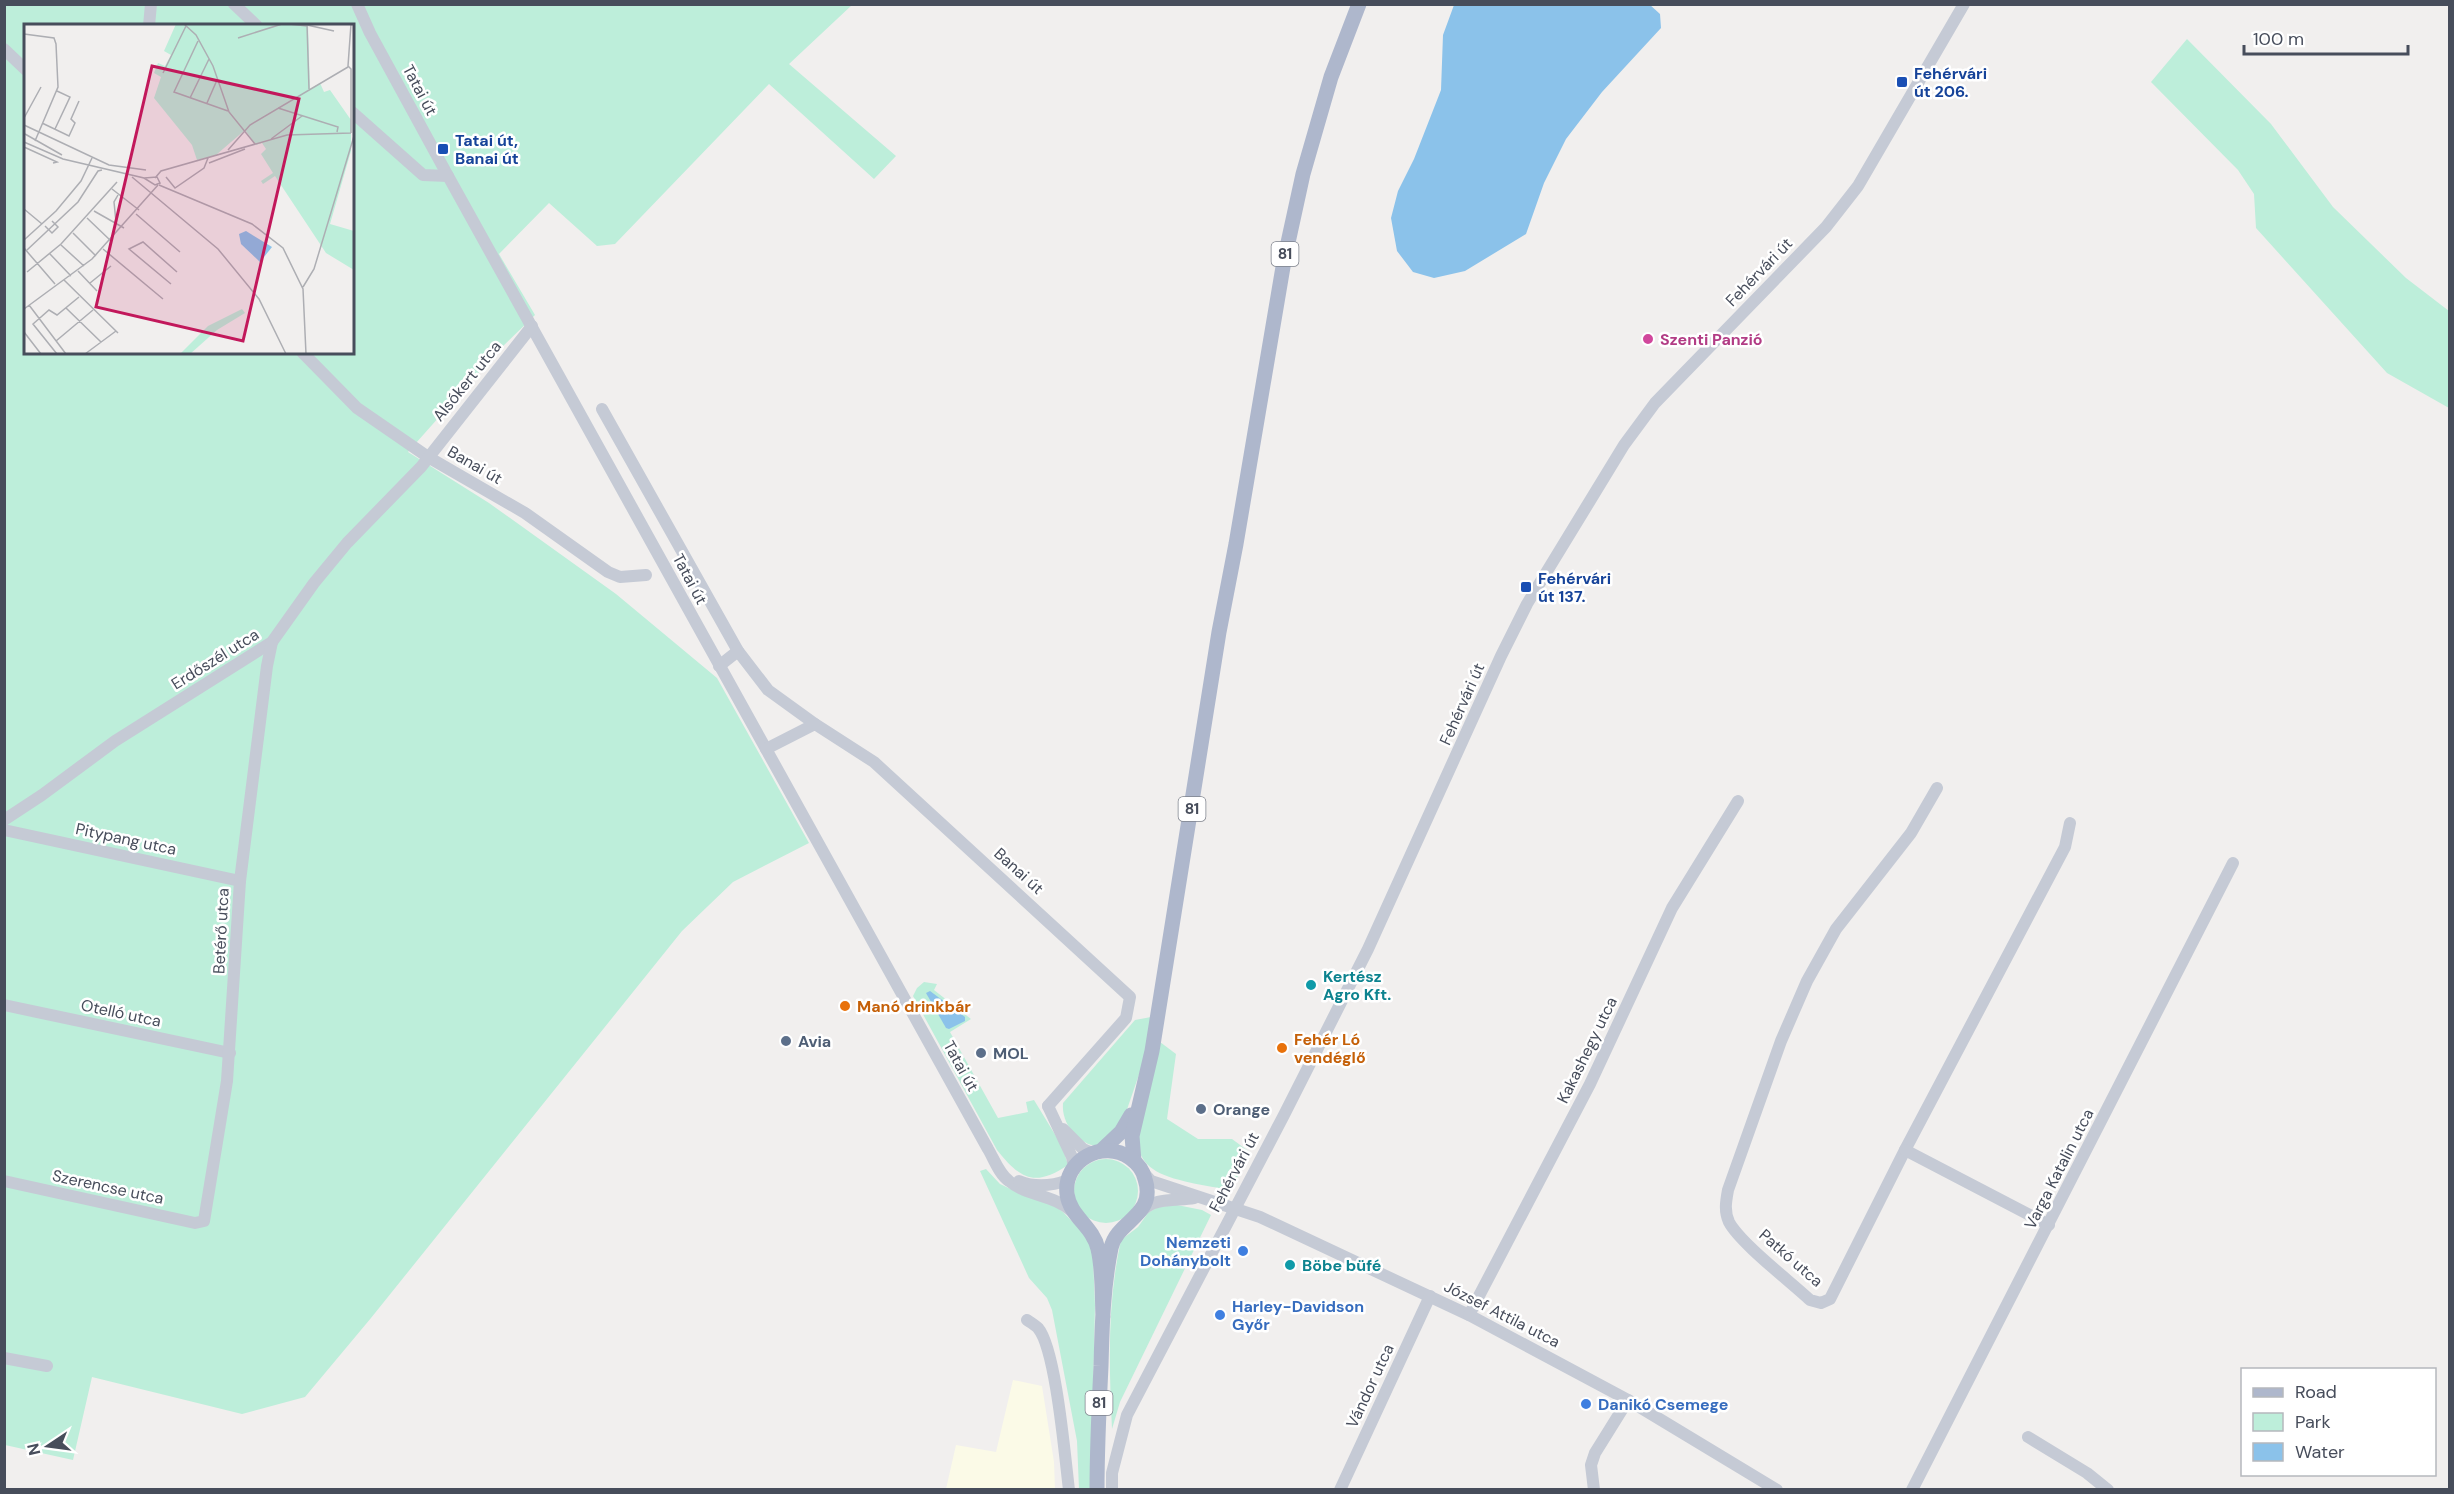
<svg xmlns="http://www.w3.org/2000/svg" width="2454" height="1494" font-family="'DM Sans',sans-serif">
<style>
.commercial{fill:#fbfae7}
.green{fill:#bdeeda;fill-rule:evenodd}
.water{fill:#8bc2ea}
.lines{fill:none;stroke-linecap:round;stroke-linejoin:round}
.minor{stroke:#c5cad5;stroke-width:12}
.major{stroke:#aeb7cc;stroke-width:15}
.transit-dot{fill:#1a4fb4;stroke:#fff;stroke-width:2}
.hotel-dot{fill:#d1479c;stroke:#fff;stroke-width:2}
.culture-dot{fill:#0f9aa8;stroke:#fff;stroke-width:2}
.food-dot{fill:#e8710a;stroke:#fff;stroke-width:2}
.service-dot{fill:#5c6f8a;stroke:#fff;stroke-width:2}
.shop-dot{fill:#3f7fe0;stroke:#fff;stroke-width:2}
.labels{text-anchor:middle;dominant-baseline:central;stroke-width:5;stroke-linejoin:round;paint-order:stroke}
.shield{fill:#fff;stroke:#7e828c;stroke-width:1.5}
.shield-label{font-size:15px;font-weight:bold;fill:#474d5b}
.transit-label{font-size:16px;font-weight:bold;fill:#164399;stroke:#fff;text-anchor:start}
.street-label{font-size:16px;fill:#474d5b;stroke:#fff}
.hotel-label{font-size:16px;font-weight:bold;fill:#b23c85;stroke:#fff;text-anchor:start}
.culture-label{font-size:16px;font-weight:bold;fill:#0d838f;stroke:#fff;text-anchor:start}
.food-label{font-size:16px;font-weight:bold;fill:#c56008;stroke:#fff;text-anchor:start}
.service-label{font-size:16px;font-weight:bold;fill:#4e5e75;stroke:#fff;text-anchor:start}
.shop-label{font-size:16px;font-weight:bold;fill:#366cbe;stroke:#fff;text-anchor:start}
.inset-road{fill:none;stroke:#adaeb3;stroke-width:1.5}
.view{fill:#c2185b;fill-opacity:0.15;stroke:#c2185b;stroke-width:3}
.inset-edge{fill:none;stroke:#474d5b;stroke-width:3}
</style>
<rect width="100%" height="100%" fill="#f1efee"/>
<polygon class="commercial" points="1013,1380 1042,1386 1054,1462 1055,1489 946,1489 956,1445 996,1452"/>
<g class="green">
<path d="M5,5H852L789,64L896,156L874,179L769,84L615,244L597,246L549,203L499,254L535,315L496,353L408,452L489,503L616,594L717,678L809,843L733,882L682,931L371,1318L305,1397L242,1414L92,1377L73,1460L5,1445ZM26,26H352V352H26Z"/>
<polygon points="2187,39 2271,124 2333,207 2406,278 2449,311 2449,408 2387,373 2256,228 2254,194 2238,170 2151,82"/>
<path d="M924,982L937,984L934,990L971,1019L950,1032L998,1118L1028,1112L1026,1102L1034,1100L1062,1146L1068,1165C1035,1187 1021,1180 997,1150L913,996L917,988Z"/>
<path d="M1151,1017L1145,1057L1123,1121L1099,1147C1078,1144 1061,1124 1063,1103L1135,1020Z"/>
<path d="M1156,1039L1176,1054L1167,1119L1198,1139H1232L1251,1153L1230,1190C1209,1186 1169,1181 1153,1169C1144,1163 1141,1156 1137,1146Z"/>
<circle cx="1106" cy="1191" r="32"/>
<polygon points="986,1169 1000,1184 1023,1195 1049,1202 1063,1212 1090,1240 1093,1257 1095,1305 1091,1489 1079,1489 1077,1441 1052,1310 1047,1298 1029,1278 980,1171"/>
<path d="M1177,1205L1202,1210L1211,1215L1120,1402L1112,1429C1109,1365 1107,1303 1121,1240L1138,1227L1148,1213L1158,1207Z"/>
</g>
<g class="water">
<polygon points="1649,4 1660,14 1661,28 1602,92 1566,139 1544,183 1526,234 1465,271 1434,278 1413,272 1397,251 1391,218 1398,191 1414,159 1441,90 1443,35 1454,5"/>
<polygon points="930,991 965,1017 965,1021 949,1029 946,1028 926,993"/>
</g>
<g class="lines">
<g class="minor">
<polyline points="234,4 257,26"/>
<path d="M357,4L370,33L448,176L988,1149C994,1159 999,1174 1009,1181C1028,1197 1053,1194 1073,1212"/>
<polyline points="149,26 151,4"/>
<polyline points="4,49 26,70"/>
<polyline points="352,112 423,175 448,176"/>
<polyline points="302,352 357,408 428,457 525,513 608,572 620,577 646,575"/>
<polyline points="602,409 738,651 768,690 815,724"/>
<polyline points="719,666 738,651"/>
<polyline points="766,749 815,724 874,762 1130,997 1126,1018 1048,1106"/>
<path d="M1937,788L1911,833L1836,929L1807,981L1781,1041L1728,1190C1726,1201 1724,1211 1729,1222C1740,1243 1791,1282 1810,1300L1821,1303L1830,1299L1905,1150L2065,847L2070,823"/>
<polyline points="4,820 42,795 115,741 272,642 314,583 347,543 421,467 532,326"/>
<polyline points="4,830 240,881"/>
<polyline points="4,1005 230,1053"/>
<polyline points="1048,1106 1072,1157 1074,1167"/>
<polyline points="1063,1129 1083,1149 1092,1153"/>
<polyline points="1905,1150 2049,1225"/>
<polyline points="1142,1171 1151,1181 1260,1217 1469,1315 1628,1400 1777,1490"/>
<polyline points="4,1181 195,1223 204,1221 227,1081 240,881 267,666 272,642"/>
<path d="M1019,1181C1036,1188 1052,1186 1068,1180"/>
<path d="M1141,1212C1153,1197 1177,1201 1194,1198"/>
<polyline points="1469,1315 1590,1084 1672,908 1738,801"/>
<path d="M1027,1320C1030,1322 1035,1325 1038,1328C1056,1349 1065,1458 1069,1490"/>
<polyline points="4,1358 47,1366"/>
<polyline points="2028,1437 2087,1473 2108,1490"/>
<polyline points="1112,1490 1112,1473 1127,1415 1284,1115 1368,949 1501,656 1527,604 1624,445 1655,403 1826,227 1858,186 1964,4"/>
<polyline points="1340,1490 1430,1296"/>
<polyline points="1594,1490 1591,1465 1595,1453 1628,1400"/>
<polyline points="1912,1490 2233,863"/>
</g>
<g class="major">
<polyline points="1102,1150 1121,1132 1131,1115"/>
<polyline points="1134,1161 1132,1136 1152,1051 1219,632 1236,544 1284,261 1303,174 1331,77 1359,4"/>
<path d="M1097,1490C1097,1449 1099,1407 1101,1366C1102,1327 1103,1287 1111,1248C1117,1220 1157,1216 1145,1179C1143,1170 1137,1163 1130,1158C1103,1139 1063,1160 1067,1194C1070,1217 1093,1226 1098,1249C1103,1270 1102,1295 1103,1317"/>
</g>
</g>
<g class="transit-dot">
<rect x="1896" y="76" width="12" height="12" rx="3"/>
<rect x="437" y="143" width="12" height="12" rx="3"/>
<rect x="1520" y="581" width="12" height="12" rx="3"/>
</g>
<circle class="hotel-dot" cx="1648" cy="339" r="6"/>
<g class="culture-dot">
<circle cx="1311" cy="985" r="6"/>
<circle cx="1290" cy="1265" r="6"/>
</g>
<g class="food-dot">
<circle cx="845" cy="1006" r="6"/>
<circle cx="1282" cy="1048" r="6"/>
</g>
<g class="service-dot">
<circle cx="786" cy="1041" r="6"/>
<circle cx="981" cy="1053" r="6"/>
<circle cx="1201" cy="1109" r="6"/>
</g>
<g class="shop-dot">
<circle cx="1243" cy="1251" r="6"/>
<circle cx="1220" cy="1315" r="6"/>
<circle cx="1586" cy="1404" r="6"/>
</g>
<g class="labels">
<g class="shield">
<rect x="1271.5" y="242" width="27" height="24" rx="4.5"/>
<rect x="1178.5" y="797" width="27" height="24" rx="4.5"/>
<rect x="1085.5" y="1391" width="27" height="24" rx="4.5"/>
</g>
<g class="shield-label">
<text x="1285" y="254">81</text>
<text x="1192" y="809">81</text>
<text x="1099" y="1403">81</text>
</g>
<g class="transit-label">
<text x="1914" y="73">Fehérvári<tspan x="1914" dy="18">út 206.</tspan></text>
<text x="455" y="140">Tatai út,<tspan x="455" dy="18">Banai út</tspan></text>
<text x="1538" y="578">Fehérvári<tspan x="1538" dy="18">út 137.</tspan></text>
</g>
<g class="street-label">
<text transform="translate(420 90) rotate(62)">Tatai út</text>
<text transform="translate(1759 272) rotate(-46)">Fehérvári út</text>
<text transform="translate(467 381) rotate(-51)">Alsókert utca</text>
<text transform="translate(475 465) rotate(30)">Banai út</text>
<text transform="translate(690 579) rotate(62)">Tatai út</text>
<text transform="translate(215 659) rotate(-32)">Erdőszél utca</text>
<text transform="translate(1462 704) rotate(-66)">Fehérvári út</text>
<text transform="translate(126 839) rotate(12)">Pitypang utca</text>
<text transform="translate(1019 871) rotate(42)">Banai út</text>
<text transform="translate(221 931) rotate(-87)">Betérő utca</text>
<text transform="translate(121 1013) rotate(12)">Otelló utca</text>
<text transform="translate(1587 1050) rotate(-64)">Kakashegy utca</text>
<text transform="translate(961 1066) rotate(61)">Tatai út</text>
<text transform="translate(2059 1169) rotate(-63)">Varga Katalin utca</text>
<text transform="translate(1234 1172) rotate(-62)">Fehérvári út</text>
<text transform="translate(108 1187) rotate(12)">Szerencse utca</text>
<text transform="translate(1791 1258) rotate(41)">Patkó utca</text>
<text transform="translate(1502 1314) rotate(27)">József Attila utca</text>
<text transform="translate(1370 1386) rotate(-65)">Vándor utca</text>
</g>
<g class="hotel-label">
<text x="1660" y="339">Szenti Panzió</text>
</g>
<g class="culture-label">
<text x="1323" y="976">Kertész<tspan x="1323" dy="18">Agro Kft.</tspan></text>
<text x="1302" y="1265">Böbe büfé</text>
</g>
<g class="food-label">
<text x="857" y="1006">Manó drinkbár</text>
<text x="1294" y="1039">Fehér Ló<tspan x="1294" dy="18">vendéglő</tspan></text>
</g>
<g class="service-label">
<text x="798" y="1041">Avia</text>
<text x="993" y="1053">MOL</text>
<text x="1213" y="1109">Orange</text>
</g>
<g class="shop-label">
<text x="1231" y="1242" text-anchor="end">Nemzeti<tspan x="1231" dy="18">Dohánybolt</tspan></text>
<text x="1232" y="1306">Harley-Davidson<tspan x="1232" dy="18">Győr</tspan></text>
<text x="1598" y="1404">Danikó Csemege</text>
</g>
</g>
<g transform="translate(24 24)">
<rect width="330" height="330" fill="#f1efee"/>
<path d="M152,0H284L286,65L296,59L300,68L306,66L327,96V127L306,200L330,207V246L302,229L251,152L239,160L237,157L249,149L237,130L242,125L238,119L232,121L221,106L192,131L173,136L168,121L130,74L137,53L130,49L134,39L141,42L147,31L140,27ZM218,285L221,289L193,306L166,330H156L184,302Z" fill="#bdeeda"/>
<path d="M222,207L248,223L236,238L217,220L215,210Z" fill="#8bc2ea"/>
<path class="inset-road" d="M160,0L172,11L189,42L205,88L231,120M265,0L283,2M283,0L285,65M327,0L324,42L327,45V109M283,1L310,7M0,10L30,14L32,20L34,63L11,117M214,14L258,0M174,17L150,68L204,87M139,49L162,2M166,74L185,35M183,79L193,56M254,84L314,103L313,108M0,94L17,63M18,99L45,112L51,99L47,95L55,77M0,101L85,141L122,146M31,105L46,73L33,67M1,110L38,131M247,115L278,92M0,118L39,135L120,154L131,161L136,159L133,153L120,154M0,123L33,138L29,139M204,126L226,101L324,43M185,139L221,125M108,153L194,225L235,275L262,330M142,153L151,164L180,144L184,134M131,154L137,147L263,111L327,109M135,161L228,200L259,224L279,265L282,330M88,165L115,186M0,185L18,200M70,187L100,204M112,190L156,228M63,194L87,217M92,198L90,178L94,171M21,202L28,209L34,203L28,197M49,209L72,232M0,216L32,187L57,157L68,134M37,221L60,242M0,224L31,260M79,225L139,275M3,226L54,178L74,147L78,146M26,230L47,252M54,247L73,267M3,248L37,220L93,158M40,256L94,309M66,259L87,242M147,260L105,225L119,218L153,248M279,263L290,245L330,112M5,281L42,330M42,284L77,318M0,285L68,235L134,161M0,308L17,330M32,317L69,286M33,330L9,300L25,286L33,291L55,273M61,330L92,307"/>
<path class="view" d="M128,42L275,75L219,317L72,283Z"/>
<rect width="330" height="330" class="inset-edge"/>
</g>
<rect width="2454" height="1494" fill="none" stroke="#474d5b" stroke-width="12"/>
<rect x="2241" y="1368" width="195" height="108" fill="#ffffff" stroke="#b5b8bd" stroke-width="1.5"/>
<rect x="2253" y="1388" width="30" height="9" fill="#aeb7cc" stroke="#b5b8bd" stroke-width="1.5"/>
<text x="2295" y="1398" font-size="18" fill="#474d5b">Road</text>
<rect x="2253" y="1413" width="30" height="18" fill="#bdeeda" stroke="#b5b8bd" stroke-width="1.5"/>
<text x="2295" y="1428" font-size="18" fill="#474d5b">Park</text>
<rect x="2253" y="1443" width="30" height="18" fill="#8bc2ea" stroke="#b5b8bd" stroke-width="1.5"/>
<text x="2295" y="1458" font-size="18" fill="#474d5b">Water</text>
<g transform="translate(48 1446) rotate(257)" stroke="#ffffff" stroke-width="4.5" paint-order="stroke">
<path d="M0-4.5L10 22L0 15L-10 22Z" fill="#474d5b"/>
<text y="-9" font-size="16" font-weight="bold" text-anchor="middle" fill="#474d5b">N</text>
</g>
<path d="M2244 45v9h164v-9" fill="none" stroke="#474d5b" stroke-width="3"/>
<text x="2253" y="45" font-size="18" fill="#474d5b" stroke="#ffffff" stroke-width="4.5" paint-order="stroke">100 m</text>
</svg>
